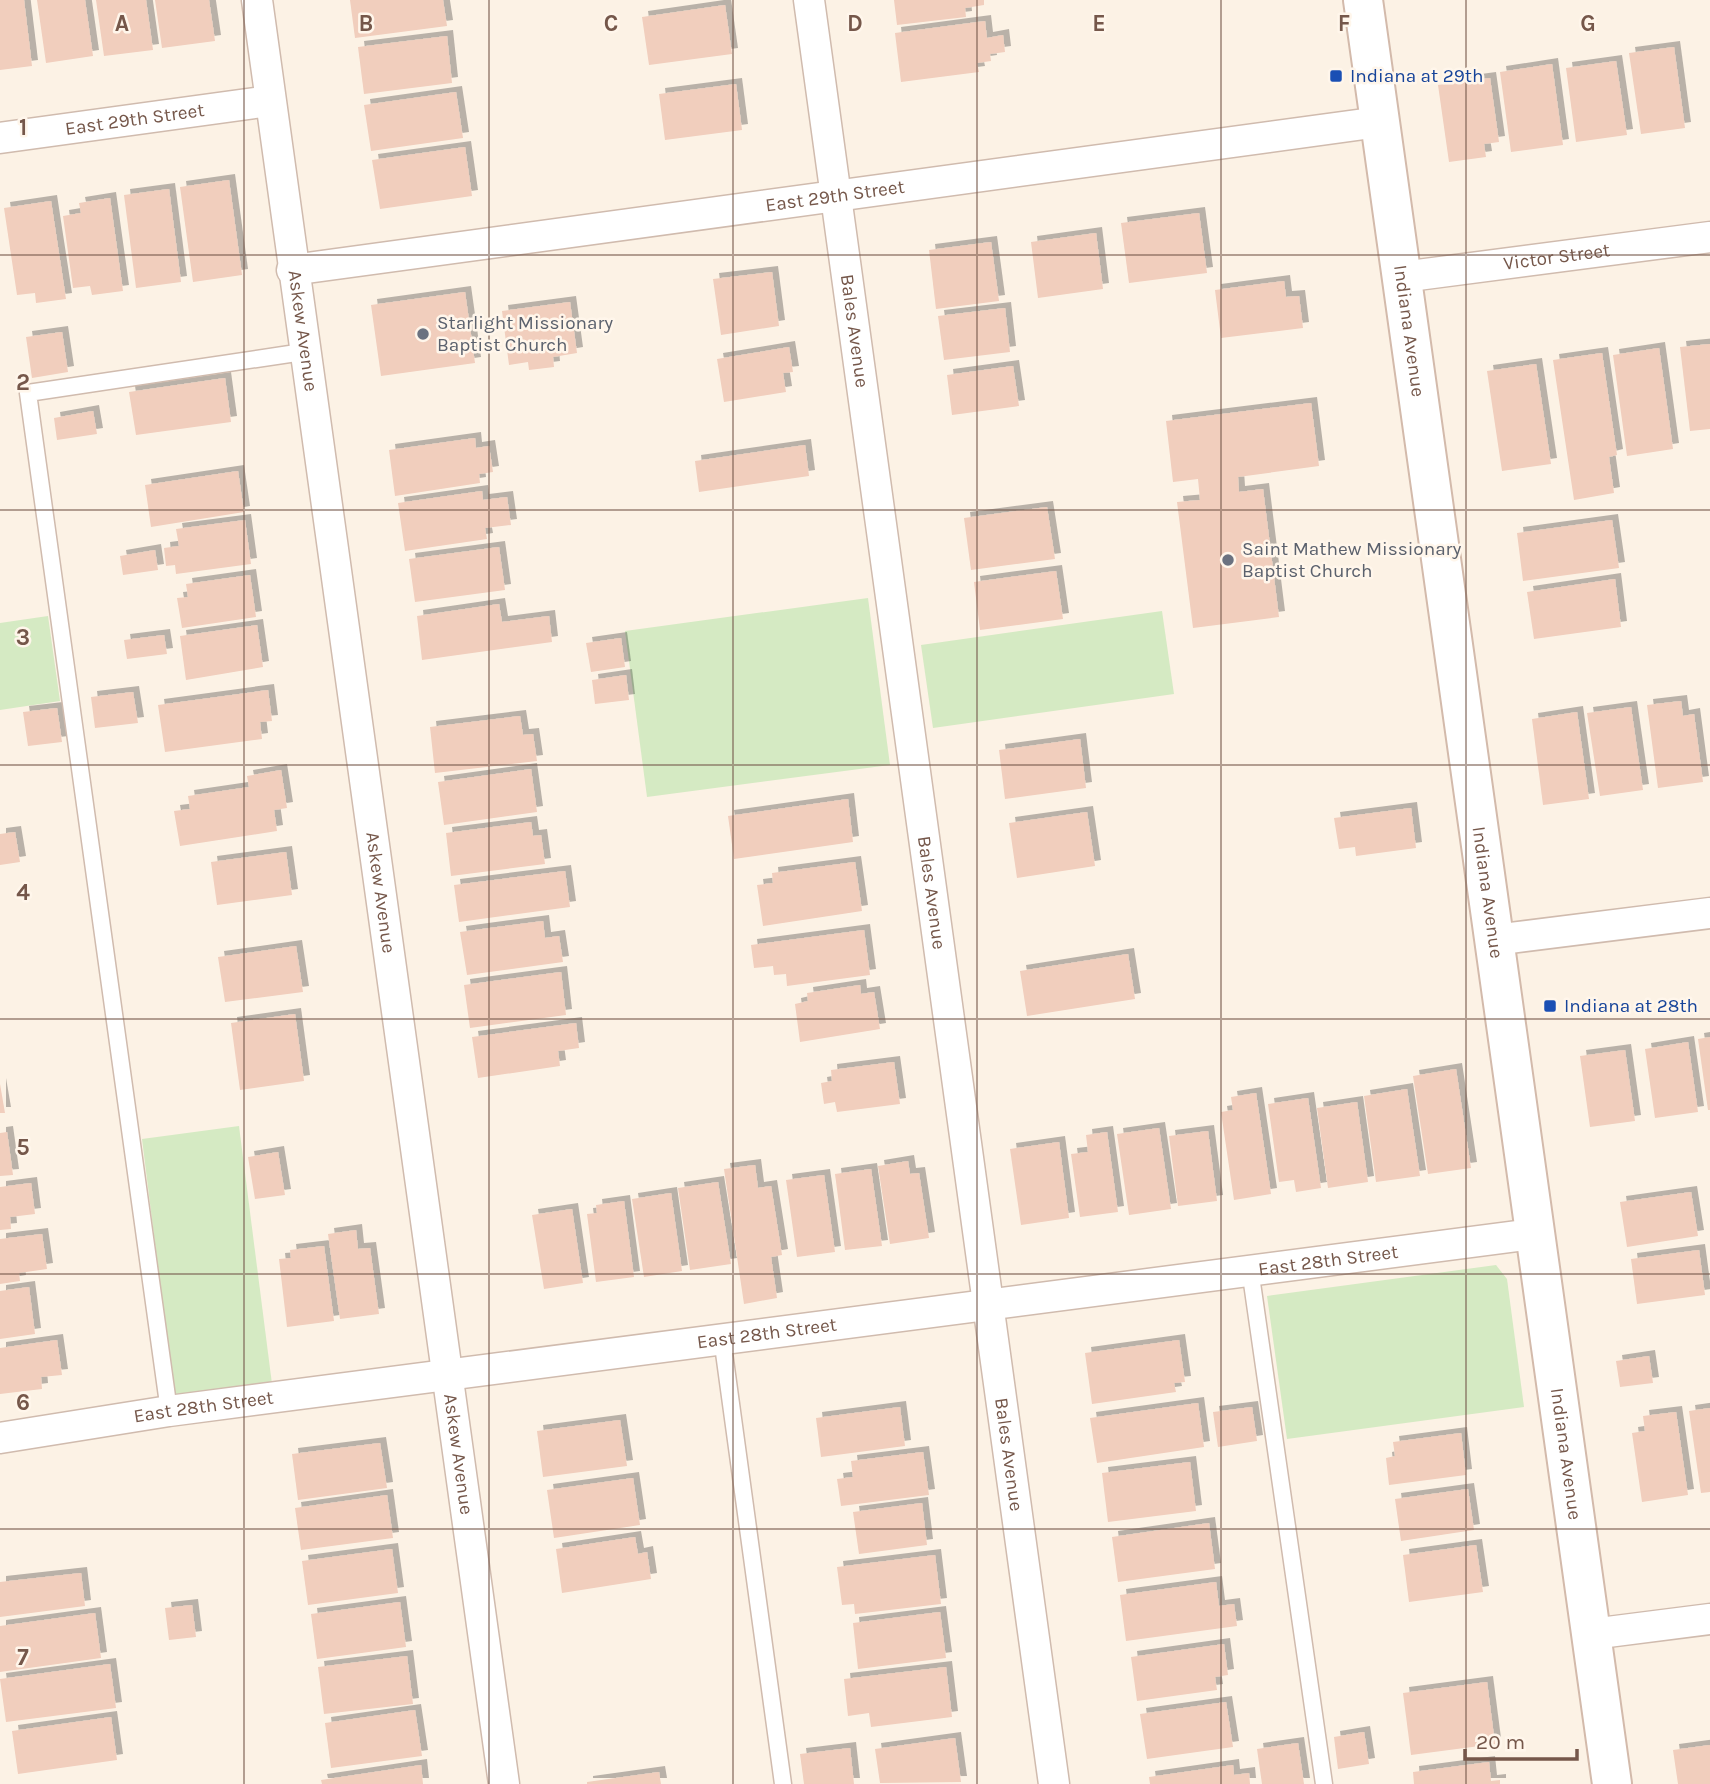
<svg xmlns="http://www.w3.org/2000/svg" width="1710" height="1784" font-family="Karla,sans-serif">
<style>
.green{fill:#d5eac3}
.building{fill:#f1cebd;filter:url(#shadow)}
.lines{fill:none;stroke-linecap:round;stroke-linejoin:round}
.lane-casing{stroke:#d0bbae;stroke-width:19}
.street-casing{stroke:#d0bbae;stroke-width:33}
.secondary-casing{stroke:#d3baab;stroke-width:42}
.lane{stroke:#fff;stroke-width:16}
.street{stroke:#fff;stroke-width:30}
.secondary{stroke:#fff;stroke-width:38}
.grid{fill:none;stroke:#75574a;stroke-width:2;stroke-opacity:0.55}
.transit-dot{fill:#1a4fb4;stroke:#fff6eb;stroke-width:2.5}
.worship-dot{fill:#6b7280;stroke:#fff6eb;stroke-width:2.5}
.labels{text-anchor:middle;dominant-baseline:central;stroke-width:5;stroke-linejoin:round;paint-order:stroke}
.transit-label{font-size:19px;fill:#164399;stroke:#fff6eb;text-anchor:start}
.street-label{font-size:19px;fill:#75574a;stroke:#fff6eb}
.worship-label{font-size:19px;fill:#5b616d;stroke:#fff6eb;text-anchor:start}
.grid-label{font-size:23px;text-anchor:middle;font-weight:bold;fill:#75574a;stroke:#fff6eb;stroke-width:5;stroke-linejoin:round;paint-order:stroke}
</style>
<defs>
<filter id="shadow"><feDropShadow dx="6" dy="-6" stdDeviation="0" flood-color="#0004"/></filter>
</defs>
<rect width="100%" height="100%" fill="#fcf2e5"/>
<g class="green">
<polygon points="868,598 890,765 647,797 625,631"/>
<polygon points="1162,611 1174,694 933,728 921,645"/>
<polygon points="48,616 60,701 0,710 0,623"/>
<polygon points="239,1126 272,1384 174,1396 142,1139"/>
<polygon points="1496,1265 1507,1279 1524,1407 1287,1439 1267,1296"/>
</g>
<g class="building">
<polygon points="0,0 24,0 32,66 0,70"/>
<polygon points="37,0 85,0 93,56 46,63"/>
<polygon points="96,0 146,0 153,50 104,56"/>
<polygon points="155,0 209,0 215,41 162,48"/>
<polygon points="350,0 443,0 447,26 355,38"/>
<polygon points="894,0 984,0 984,5 965,8 966,17 897,25"/>
<polygon points="725,5 732,54 649,65 642,17"/>
<polygon points="985,21 987,38 1003,35 1005,52 990,54 991,61 977,63 979,72 901,82 895,33"/>
<polygon points="447,36 452,83 364,94 358,47"/>
<polygon points="1674,47 1685,128 1641,134 1629,53"/>
<polygon points="1616,61 1627,135 1576,142 1566,68"/>
<polygon points="1552,64 1563,145 1511,152 1500,72"/>
<polygon points="1490,78 1499,142 1484,144 1486,157 1449,162 1438,85"/>
<polygon points="736,84 742,130 665,140 659,94"/>
<polygon points="456,92 463,138 371,151 364,105"/>
<polygon points="465,147 472,196 380,209 372,160"/>
<polygon points="229,180 242,275 193,282 180,187"/>
<polygon points="169,189 181,282 136,288 124,195"/>
<polygon points="110,198 123,291 92,295 90,286 73,288 63,216 81,213 79,203"/>
<polygon points="51,201 66,299 36,303 35,293 17,295 4,208"/>
<polygon points="1199,213 1207,273 1129,283 1121,223"/>
<polygon points="1096,233 1103,289 1038,298 1031,242"/>
<polygon points="991,242 999,301 936,309 929,250"/>
<polygon points="772,272 779,326 721,335 713,279"/>
<polygon points="1284,281 1286,297 1299,296 1303,328 1221,338 1215,290"/>
<polygon points="465,292 475,363 381,376 371,305"/>
<polygon points="570,302 577,353 553,357 554,367 529,370 528,362 509,365 502,311"/>
<polygon points="1005,308 1010,352 944,360 938,316"/>
<polygon points="62,332 68,372 32,378 26,337"/>
<polygon points="1710,344 1710,429 1690,431 1680,347"/>
<polygon points="789,347 793,372 783,373 786,392 724,402 717,359"/>
<polygon points="1659,348 1673,449 1627,456 1613,355"/>
<polygon points="1602,353 1617,455 1609,457 1614,493 1574,500 1553,360"/>
<polygon points="1536,364 1551,464 1502,471 1487,371"/>
<polygon points="1013,366 1019,406 952,415 947,375"/>
<polygon points="225,378 231,422 136,435 129,392"/>
<polygon points="1311,403 1319,466 1238,477 1239,492 1263,489 1279,617 1193,628 1177,502 1200,500 1198,479 1173,482 1166,421"/>
<polygon points="93,411 97,434 57,440 54,418"/>
<polygon points="475,438 476,448 489,446 493,472 479,474 480,483 395,496 389,450"/>
<polygon points="805,445 809,476 699,492 695,461"/>
<polygon points="238,471 244,512 151,527 145,485"/>
<polygon points="482,491 483,500 507,497 511,525 485,528 487,539 405,551 398,503"/>
<polygon points="1047,507 1055,559 971,570 964,518"/>
<polygon points="245,520 251,564 176,574 175,565 166,566 164,548 179,546 176,529"/>
<polygon points="1612,520 1619,568 1523,581 1517,533"/>
<polygon points="499,547 505,590 415,602 409,559"/>
<polygon points="155,550 158,570 123,575 120,556"/>
<polygon points="1056,571 1063,619 980,630 974,582"/>
<polygon points="250,575 256,617 182,628 177,598 188,597 186,584"/>
<polygon points="1615,579 1621,627 1534,639 1527,592"/>
<polygon points="499,604 502,622 549,616 552,642 422,660 417,616"/>
<polygon points="257,625 263,667 186,680 180,636"/>
<polygon points="164,635 167,654 127,659 124,640"/>
<polygon points="621,638 625,667 591,672 586,643"/>
<polygon points="626,675 629,700 595,704 592,680"/>
<polygon points="268,690 272,721 260,722 262,739 165,752 158,705"/>
<polygon points="133,692 138,723 95,728 91,697"/>
<polygon points="1681,701 1683,716 1694,714 1703,782 1658,788 1647,705"/>
<polygon points="1631,707 1643,790 1600,796 1587,713"/>
<polygon points="57,708 62,742 28,746 23,712"/>
<polygon points="1577,712 1589,799 1543,805 1532,719"/>
<polygon points="520,716 523,735 533,734 537,761 435,773 430,727"/>
<polygon points="1080,739 1086,788 1005,799 999,750"/>
<polygon points="531,769 537,812 444,825 438,782"/>
<polygon points="281,770 287,808 274,810 277,831 180,846 174,811 190,809 188,796 249,787 247,776"/>
<polygon points="848,799 853,842 734,859 728,816"/>
<polygon points="1411,808 1416,848 1356,856 1355,847 1339,849 1334,818"/>
<polygon points="1087,812 1095,866 1017,878 1009,823"/>
<polygon points="531,822 533,836 541,835 545,864 451,876 446,833"/>
<polygon points="15,832 20,862 0,865 0,834"/>
<polygon points="286,852 292,895 217,905 211,862"/>
<polygon points="855,862 862,911 763,926 757,885 773,883 772,873"/>
<polygon points="565,871 570,907 459,922 454,885"/>
<polygon points="543,921 545,938 559,936 563,962 467,975 460,932"/>
<polygon points="864,930 870,975 787,986 786,974 774,975 773,966 754,968 751,945"/>
<polygon points="296,946 303,992 225,1002 218,957"/>
<polygon points="1128,954 1135,999 1027,1016 1020,971"/>
<polygon points="561,972 566,1015 470,1028 464,985"/>
<polygon points="860,985 861,994 874,992 880,1029 800,1042 795,1004 808,1001 807,993"/>
<polygon points="295,1014 304,1081 240,1090 231,1023"/>
<polygon points="576,1023 579,1048 558,1051 560,1066 478,1078 472,1037"/>
<polygon points="1710,1037 1710,1110 1708,1110 1698,1039"/>
<polygon points="1688,1042 1698,1112 1655,1118 1645,1049"/>
<polygon points="1625,1050 1635,1121 1590,1127 1580,1056"/>
<polygon points="894,1062 900,1104 837,1112 835,1102 824,1104 821,1083 832,1081 831,1070"/>
<polygon points="1456,1069 1471,1168 1428,1174 1413,1076"/>
<polygon points="0,1084 5,1113 0,1113"/>
<polygon points="1407,1089 1420,1176 1376,1182 1364,1096"/>
<polygon points="1256,1093 1271,1194 1234,1200 1221,1112 1233,1110 1231,1097"/>
<polygon points="1308,1098 1321,1188 1296,1192 1294,1180 1279,1182 1268,1104"/>
<polygon points="1357,1102 1368,1182 1328,1188 1317,1108"/>
<polygon points="1159,1128 1171,1209 1129,1215 1117,1134"/>
<polygon points="1208,1131 1217,1201 1178,1206 1169,1136"/>
<polygon points="7,1132 13,1175 0,1176 0,1133"/>
<polygon points="1107,1132 1118,1212 1080,1217 1071,1154 1088,1152 1086,1135"/>
<polygon points="1059,1142 1069,1218 1021,1225 1010,1149"/>
<polygon points="278,1152 285,1195 255,1199 248,1157"/>
<polygon points="908,1161 910,1174 919,1173 929,1238 890,1244 878,1166"/>
<polygon points="755,1165 758,1188 771,1186 782,1255 771,1257 777,1298 744,1304 724,1169"/>
<polygon points="871,1169 882,1246 845,1250 835,1174"/>
<polygon points="824,1175 835,1252 797,1257 786,1180"/>
<polygon points="718,1182 731,1264 690,1270 678,1188"/>
<polygon points="31,1183 35,1214 10,1217 11,1229 0,1230 0,1187"/>
<polygon points="1691,1192 1698,1236 1627,1247 1620,1202"/>
<polygon points="671,1193 682,1271 644,1277 632,1199"/>
<polygon points="624,1201 634,1277 596,1282 587,1214 597,1213 596,1205"/>
<polygon points="572,1209 583,1283 544,1289 532,1215"/>
<polygon points="356,1230 358,1249 370,1248 379,1314 340,1319 328,1234"/>
<polygon points="42,1234 47,1269 19,1273 20,1281 0,1284 0,1239"/>
<polygon points="324,1246 334,1321 287,1327 279,1259 291,1258 290,1250"/>
<polygon points="1699,1250 1705,1295 1637,1304 1631,1259"/>
<polygon points="29,1287 35,1334 0,1339 0,1291"/>
<polygon points="57,1340 62,1375 41,1377 42,1389 0,1394 0,1348"/>
<polygon points="1179,1340 1185,1382 1174,1383 1176,1392 1092,1404 1085,1353"/>
<polygon points="1649,1356 1653,1383 1620,1387 1616,1361"/>
<polygon points="1198,1403 1204,1447 1097,1463 1090,1418"/>
<polygon points="900,1407 905,1446 821,1457 816,1418"/>
<polygon points="1252,1407 1257,1441 1218,1447 1213,1412"/>
<polygon points="1710,1408 1710,1492 1701,1493 1689,1411"/>
<polygon points="1676,1412 1688,1495 1642,1502 1632,1433 1645,1431 1643,1416"/>
<polygon points="620,1420 627,1466 543,1477 537,1431"/>
<polygon points="1461,1433 1466,1475 1389,1485 1386,1458 1395,1456 1393,1442"/>
<polygon points="380,1443 387,1488 298,1500 292,1454"/>
<polygon points="923,1452 929,1495 841,1506 837,1479 853,1477 851,1461"/>
<polygon points="1190,1462 1196,1511 1108,1522 1102,1473"/>
<polygon points="633,1478 640,1525 554,1538 547,1490"/>
<polygon points="1468,1489 1474,1530 1401,1541 1395,1499"/>
<polygon points="387,1495 393,1538 301,1550 295,1508"/>
<polygon points="922,1503 927,1545 859,1554 853,1512"/>
<polygon points="1209,1523 1215,1569 1118,1582 1112,1537"/>
<polygon points="635,1537 638,1554 647,1552 651,1579 562,1593 556,1549"/>
<polygon points="1476,1545 1483,1592 1409,1602 1403,1555"/>
<polygon points="392,1549 398,1593 308,1605 302,1561"/>
<polygon points="935,1555 941,1604 855,1614 854,1604 842,1605 837,1567"/>
<polygon points="81,1573 85,1606 0,1617 0,1582"/>
<polygon points="1216,1582 1219,1606 1234,1604 1237,1626 1126,1641 1120,1595"/>
<polygon points="400,1602 406,1647 317,1659 311,1614"/>
<polygon points="192,1605 196,1637 169,1640 165,1608"/>
<polygon points="940,1612 946,1658 858,1669 853,1623"/>
<polygon points="95,1613 101,1658 0,1672 0,1626"/>
<polygon points="1224,1644 1228,1675 1215,1677 1217,1690 1137,1701 1131,1657"/>
<polygon points="407,1656 413,1704 324,1714 318,1667"/>
<polygon points="110,1664 116,1708 6,1722 0,1679"/>
<polygon points="946,1667 952,1717 871,1727 869,1713 848,1716 844,1679"/>
<polygon points="1487,1682 1495,1744 1411,1755 1403,1693"/>
<polygon points="1226,1702 1233,1747 1147,1759 1140,1714"/>
<polygon points="415,1710 422,1756 331,1768 325,1723"/>
<polygon points="111,1717 117,1760 18,1774 12,1731"/>
<polygon points="1364,1732 1369,1764 1338,1769 1334,1737"/>
<polygon points="955,1738 961,1782 880,1783 875,1749"/>
<polygon points="1298,1743 1304,1784 1262,1784 1257,1749"/>
<polygon points="1710,1745 1710,1784 1678,1784 1673,1750"/>
<polygon points="850,1748 854,1784 804,1784 800,1754"/>
<polygon points="1489,1762 1491,1781 1500,1780 1500,1784 1414,1784 1413,1772"/>
<polygon points="421,1765 423,1784 322,1784 321,1780"/>
<polygon points="1233,1765 1234,1775 1249,1773 1250,1784 1150,1784 1149,1777"/>
<polygon points="659,1772 661,1784 587,1784 587,1782"/>
</g>
<g class="lines">
<defs>
<g id="lane">
<polyline points="1250,1269 1324,1784"/>
<polyline points="722,1338 783,1784"/>
<polyline points="169,1411 28,393 303,352"/>
</g>
<g id="street">
<path id="s1" d="M257,0L504,1784"/>
<path id="s2" d="M809,0L1054,1784"/>
<path id="s3" d="M0,138L269,101"/>
<path id="s4" d="M292,270L1379,122"/>
<path id="s5" d="M1402,277L1710,237"/>
<polyline points="1494,940 1710,913"/>
<path id="s6" d="M0,1438L169,1411L1533,1234"/>
<polyline points="1592,1634 1710,1619"/>
</g>
<g id="secondary">
<path id="s7" d="M1363,0L1612,1784"/>
</g>
</defs>
<use href="#lane" class="lane-casing"/>
<use href="#street" class="street-casing"/>
<use href="#secondary" class="secondary-casing"/>
<use href="#lane" class="lane"/>
<use href="#street" class="street"/>
<use href="#secondary" class="secondary"/>
</g>
<path class="grid" d="M244,0V1784M489,0V1784M733,0V1784M977,0V1784M1221,0V1784M1466,0V1784M0,255H1710M0,510H1710M0,765H1710M0,1019H1710M0,1274H1710M0,1529H1710"/>
<g class="transit-dot">
<rect x="1329" y="69" width="14" height="14" rx="3.5"/>
<rect x="1543" y="999" width="14" height="14" rx="3.5"/>
</g>
<g class="worship-dot">
<circle cx="423" cy="334" r="7"/>
<circle cx="1228" cy="560" r="7"/>
</g>
<g class="labels">
<g class="transit-label">
<text x="1350" y="76">Indiana at 29th</text>
<text x="1564" y="1006">Indiana at 28th</text>
</g>
<g class="street-label">
<text stroke="none"><textPath href="#s3" startOffset="136">East 29th Street</textPath></text>
<text stroke="none"><textPath href="#s4" startOffset="548">East 29th Street</textPath></text>
<text stroke="none"><textPath href="#s5" startOffset="156">Victor Street</textPath></text>
<text stroke="none"><textPath href="#s2" startOffset="334">Bales Avenue</textPath></text>
<text stroke="none"><textPath href="#s7" startOffset="334">Indiana Avenue</textPath></text>
<text stroke="none"><textPath href="#s1" startOffset="334">Askew Avenue</textPath></text>
<text stroke="none"><textPath href="#s1" startOffset="901">Askew Avenue</textPath></text>
<text stroke="none"><textPath href="#s2" startOffset="901">Bales Avenue</textPath></text>
<text stroke="none"><textPath href="#s7" startOffset="901">Indiana Avenue</textPath></text>
<text stroke="none"><textPath href="#s6" startOffset="1340">East 28th Street</textPath></text>
<text stroke="none"><textPath href="#s6" startOffset="774">East 28th Street</textPath></text>
<text stroke="none"><textPath href="#s6" startOffset="206">East 28th Street</textPath></text>
<text stroke="none"><textPath href="#s1" startOffset="1468">Askew Avenue</textPath></text>
<text stroke="none"><textPath href="#s2" startOffset="1468">Bales Avenue</textPath></text>
<text stroke="none"><textPath href="#s7" startOffset="1468">Indiana Avenue</textPath></text>
</g>
<g class="worship-label">
<text x="437" y="323">Starlight Missionary<tspan x="437" dy="22">Baptist Church</tspan></text>
<text x="1242" y="549">Saint Mathew Missionary<tspan x="1242" dy="22">Baptist Church</tspan></text>
</g>
</g>
<g class="grid-label">
<text x="122" y="31">A</text>
<text x="366" y="31">B</text>
<text x="611" y="31">C</text>
<text x="855" y="31">D</text>
<text x="1099" y="31">E</text>
<text x="1344" y="31">F</text>
<text x="1588" y="31">G</text>
<text x="23" y="135">1</text>
<text x="23" y="390">2</text>
<text x="23" y="645">3</text>
<text x="23" y="900">4</text>
<text x="23" y="1155">5</text>
<text x="23" y="1410">6</text>
<text x="23" y="1665">7</text>
</g>
<path d="M1465 1749v10h112v-10" fill="none" stroke="#75574a" stroke-width="3.5"/>
<text x="1476" y="1749" font-size="21" fill="#75574a" stroke="#fff6eb" stroke-width="5" paint-order="stroke">20 m</text>
</svg>
